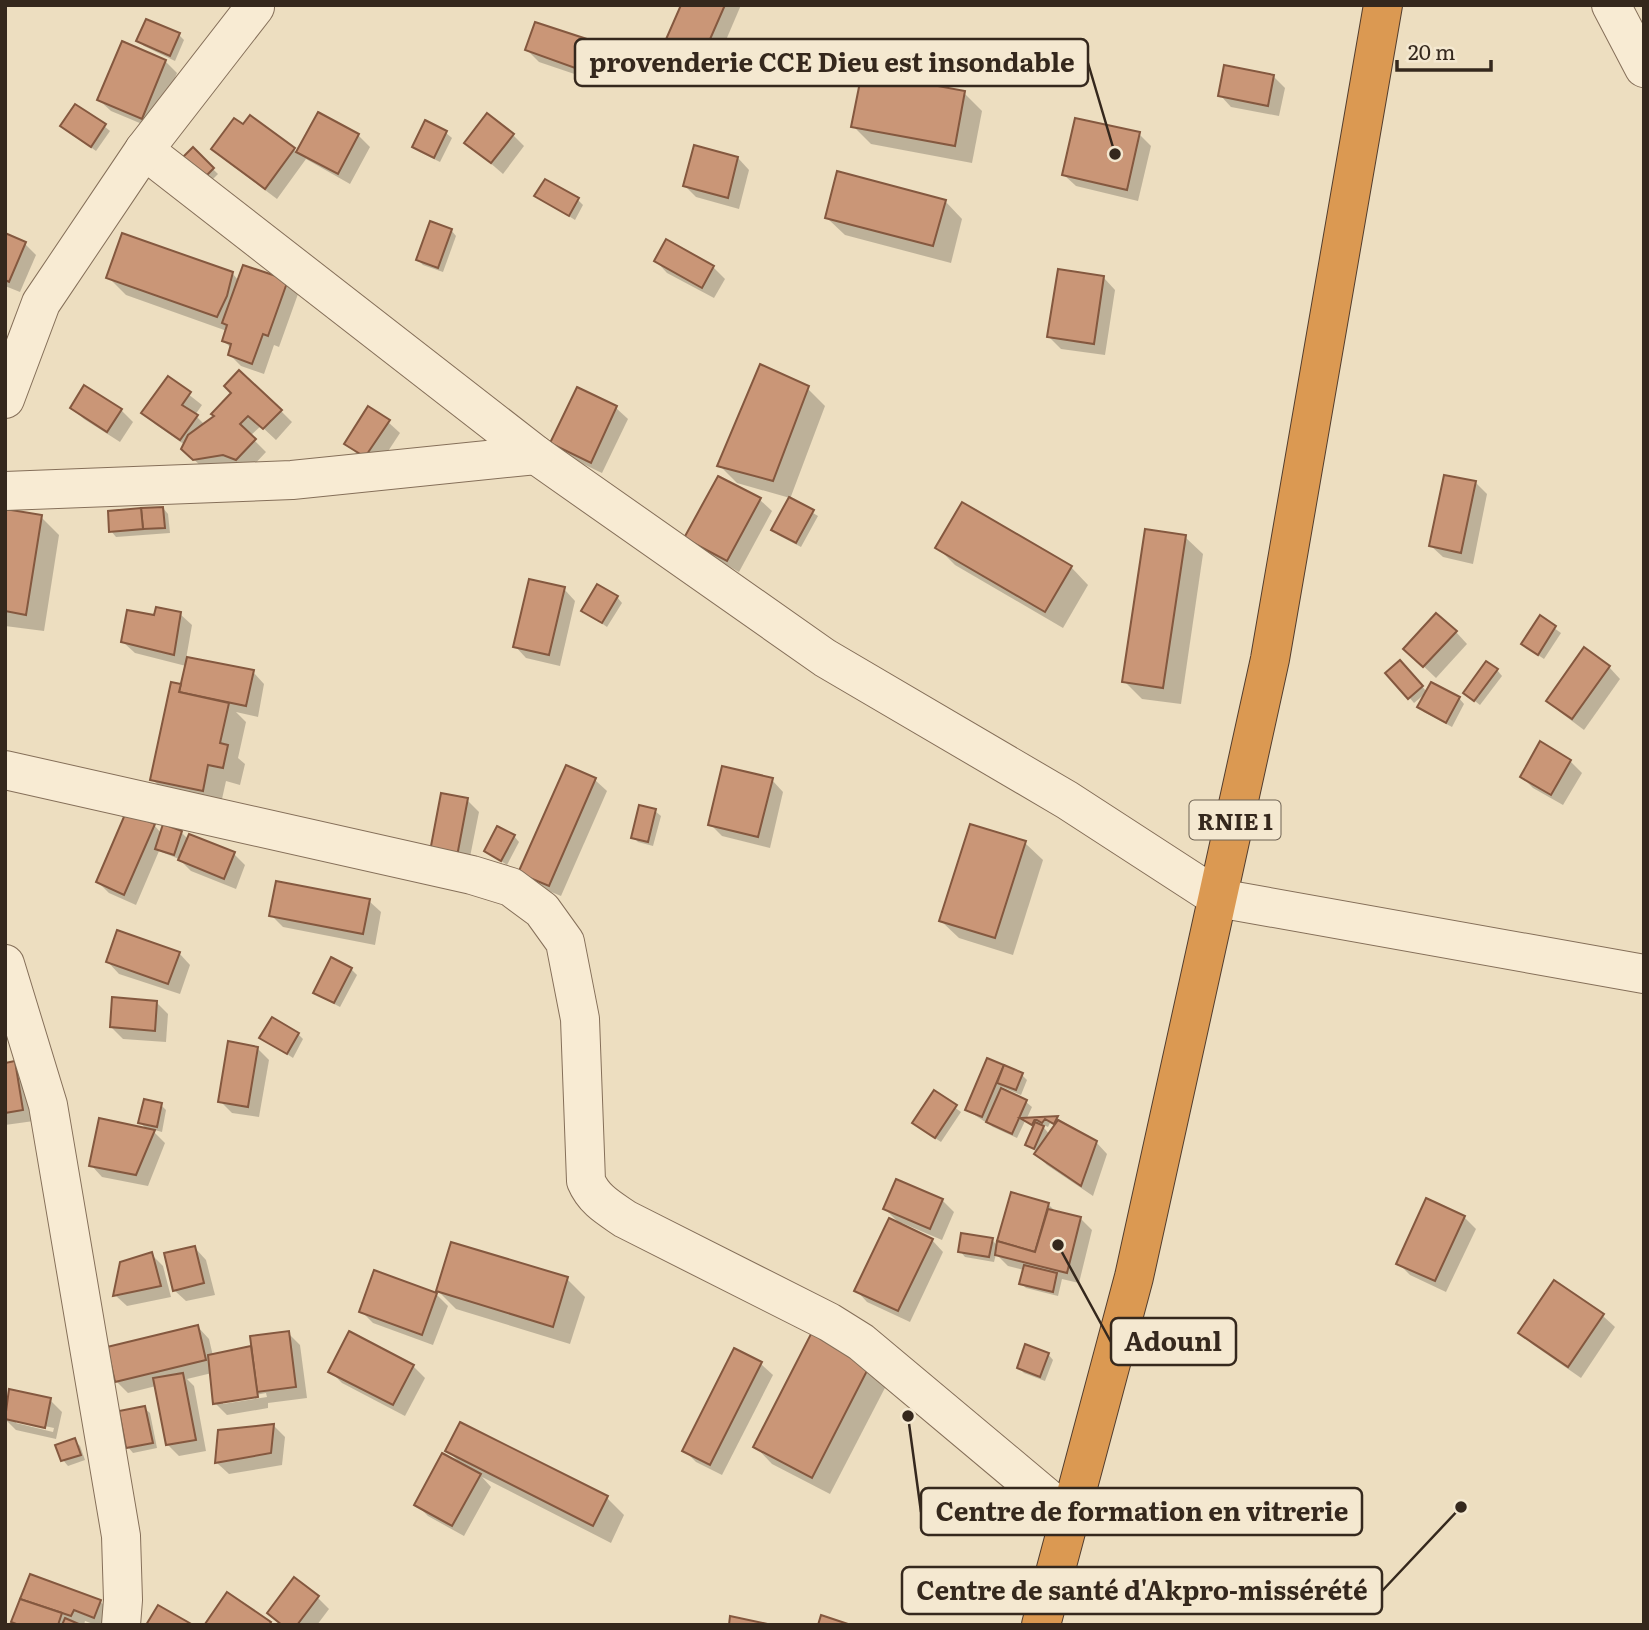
<svg xmlns="http://www.w3.org/2000/svg" width="1649" height="1630" font-family="Literata,serif">
<style>
.shadow{fill:#0003;fill-rule:evenodd}
.building{fill:#ca9677;stroke:#84583f;stroke-width:2}
.lines{fill:none;stroke-linecap:round;stroke-linejoin:round}
.minor-casing{stroke:#856f59;stroke-width:40}
.highway-casing{stroke:#533d2d;stroke-width:40}
.minor{stroke:#f8ebd3;stroke-width:38}
.highway{stroke:#db9952;stroke-width:38}
.labels{text-anchor:middle;dominant-baseline:central;stroke-width:5;stroke-linejoin:round;paint-order:stroke}
.shield{fill:#f4e8d0;stroke:#6e6253;stroke-width:2}
.shield-label{font-size:23px;font-weight:bold;fill:#35281d}
.leader{fill:none;stroke:#35281d;stroke-width:2.5}
.callout-dot{fill:#35281d;stroke:#f4e8d0;stroke-width:2.5}
.callout{fill:#f4e8d0;stroke:#35281d;stroke-width:2.5}
.callout-label{font-size:26px;text-anchor:middle;font-weight:bold;fill:#35281d}
</style>
<rect width="100%" height="100%" fill="#eddec0"/>
<g class="shadow">
<polygon points="683,5 741,5 709,80 674,64 663,53"/>
<polygon points="179,35 184,40 175,61 144,46 138,41"/>
<polygon points="598,45 610,57 601,83 539,62 527,50"/>
<polygon points="165,61 177,73 154,129 111,111 99,100"/>
<polygon points="1273,76 1285,88 1279,116 1231,107 1220,95"/>
<polygon points="964,93 982,111 972,163 871,144 853,126"/>
<polygon points="318,114 358,135 370,147 350,184 306,159 277,199 225,160 213,149 293,149 298,153"/>
<polygon points="426,123 446,133 452,138 440,162 420,152 414,147"/>
<polygon points="62,126 104,126 110,131 96,151"/>
<polygon points="1139,134 1151,146 1138,201 1076,186 1064,175"/>
<polygon points="513,135 524,146 503,174 466,142"/>
<polygon points="193,150 218,174 208,184"/>
<polygon points="738,158 749,170 739,209 696,197 685,186"/>
<polygon points="537,196 578,200 583,205 575,220"/>
<polygon points="945,201 962,219 951,263 845,235 827,218"/>
<polygon points="451,230 456,236 443,272 423,265 418,260"/>
<polygon points="5,235 25,244 36,255 20,292 5,286"/>
<polygon points="656,261 713,267 725,279 714,298 667,273"/>
<polygon points="232,273 239,281 287,282 298,294 279,347 274,345 264,374 241,366 230,355 232,349 224,341 227,331 126,295 108,277"/>
<polygon points="1104,278 1115,290 1105,355 1061,349 1049,337"/>
<polygon points="169,379 202,405 195,415 205,425 216,417 234,393 281,411 292,422 276,440 261,426 250,436 266,452 248,471 206,471 183,449 185,445 155,424 144,413"/>
<polygon points="807,388 825,406 790,499 818,516 801,547 778,535 773,530 790,498 737,483 719,465"/>
<polygon points="72,408 121,410 133,422 120,442 84,419"/>
<polygon points="616,408 628,419 602,473 564,455 552,443"/>
<polygon points="388,422 400,433 377,468 358,455 346,443"/>
<polygon points="719,478 760,500 772,511 739,572 698,549"/>
<polygon points="1475,482 1487,494 1473,564 1443,557 1431,546"/>
<polygon points="163,508 168,514 170,533 116,537 111,531"/>
<polygon points="5,511 41,517 59,535 44,631 5,626"/>
<polygon points="1185,537 1203,554 1181,704 1142,699 1124,681"/>
<polygon points="937,547 1071,567 1088,585 1063,628 955,565"/>
<polygon points="564,589 575,601 560,666 526,658 515,646"/>
<polygon points="617,597 622,603 607,627 584,611"/>
<polygon points="180,614 192,625 186,659 253,672 264,684 258,717 236,712 246,722 238,758 245,764 240,785 226,781 220,808 170,797 152,779 172,684 182,688 186,666 135,653 123,642 156,617"/>
<polygon points="1540,618 1561,633 1544,659 1529,649"/>
<polygon points="1456,632 1467,644 1436,678 1417,660"/>
<polygon points="1400,662 1427,692 1459,698 1464,704 1452,727 1424,712 1419,707 1427,692 1414,703 1409,697"/>
<polygon points="1609,667 1620,679 1584,730 1560,712 1548,701"/>
<polygon points="1497,670 1502,676 1480,705 1471,698"/>
<polygon points="1570,761 1582,773 1563,805 1533,788 1522,777"/>
<polygon points="595,780 607,791 561,896 532,884 520,872"/>
<polygon points="772,780 783,792 770,848 722,836 710,824"/>
<polygon points="467,800 479,812 466,877 442,873"/>
<polygon points="655,811 661,816 653,846 638,842 633,837"/>
<polygon points="154,825 161,833 181,832 188,839 234,854 245,865 236,889 191,871 179,859 159,851 136,905 109,893 98,882"/>
<polygon points="514,836 519,842 507,865 486,851"/>
<polygon points="1025,843 1043,860 1013,955 959,938 941,921"/>
<polygon points="369,901 381,912 375,945 283,927 271,915"/>
<polygon points="179,953 190,965 180,994 119,974 108,962"/>
<polygon points="332,960 351,969 357,975 340,1007 321,997 315,992"/>
<polygon points="156,1002 168,1014 166,1042 123,1039 111,1027"/>
<polygon points="298,1034 303,1039 293,1058 261,1037"/>
<polygon points="257,1048 269,1060 259,1117 232,1113 220,1101"/>
<path d="M988,1060L1022,1075L1027,1080L1021,1095L1002,1087L1001,1090L1026,1102L1032,1107L1026,1120L1037,1121L1038,1119L1057,1118L1096,1142L1107,1154L1093,1196L1047,1165L1036,1154L1037,1152L1027,1144L1035,1127L1025,1121L1017,1138L993,1127L967,1110ZM1040,1123L1048,1127L1050,1123L1056,1126L1050,1135Z"/>
<polygon points="15,1063 26,1075 34,1121 5,1125 5,1064"/>
<polygon points="935,1093 961,1112 941,1142 920,1128"/>
<polygon points="161,1105 166,1110 162,1132 151,1129 165,1143 148,1186 102,1177 91,1165 148,1130 140,1123"/>
<polygon points="942,1200 954,1212 942,1240 902,1223 901,1225 885,1209"/>
<polygon points="1048,1204 1057,1213 1080,1218 1092,1230 1079,1283 1062,1279 1058,1296 1026,1288 1021,1283 1024,1270 1008,1266 996,1254 994,1262 965,1257 960,1251 992,1240 999,1247"/>
<polygon points="1464,1217 1476,1229 1446,1292 1410,1275 1398,1263"/>
<polygon points="932,1240 943,1252 910,1322 867,1302 856,1290"/>
<polygon points="195,1248 206,1260 215,1295 186,1301 174,1290"/>
<polygon points="151,1254 163,1266 171,1297 127,1306 115,1295"/>
<polygon points="567,1279 585,1297 570,1344 456,1309 438,1291"/>
<polygon points="1555,1283 1603,1316 1615,1327 1581,1378 1532,1344 1521,1333"/>
<polygon points="436,1294 448,1306 433,1345 373,1323 361,1311"/>
<path d="M198,1327L209,1339L213,1356L253,1347L288,1333L300,1345L307,1398L268,1403V1408L227,1415L215,1403L212,1373L187,1379L194,1386L206,1451L179,1456L167,1444L156,1386L128,1393L116,1381ZM266,1393L267,1397L223,1404V1401Z"/>
<polygon points="813,1335 888,1382 830,1494 772,1464 755,1446"/>
<polygon points="1048,1354 1053,1360 1045,1381 1024,1373 1019,1368"/>
<polygon points="761,1364 773,1375 722,1475 696,1462 684,1450"/>
<polygon points="413,1366 425,1378 405,1416 342,1383 330,1371"/>
<path d="M5,1396L9,1400H50L62,1412L56,1439L16,1430L5,1419ZM16,1420L54,1428L53,1432L16,1423Z"/>
<polygon points="144,1408 150,1413 157,1448 133,1453 128,1447"/>
<polygon points="274,1426 285,1437 282,1465 229,1474 217,1463 219,1431"/>
<polygon points="74,1440 80,1446 85,1460 68,1466 63,1460"/>
<polygon points="448,1451 607,1498 624,1515 611,1543 482,1477 491,1487 464,1536 428,1516 416,1504 461,1464"/>
<polygon points="318,1598 329,1609 317,1625 281,1625 269,1613"/>
<polygon points="100,1601 111,1613 107,1625 96,1625 85,1621 84,1625 16,1625 13,1621"/>
</g>
<g class="building">
<polygon points="681,5 725,5 697,69 660,53"/>
<polygon points="146,19 180,33 170,56 136,41"/>
<polygon points="535,22 599,43 589,73 525,50"/>
<polygon points="122,41 166,60 142,119 97,100"/>
<polygon points="1224,65 1274,75 1268,106 1218,96"/>
<polygon points="862,72 965,91 955,146 851,127"/>
<polygon points="75,104 106,124 91,147 60,126"/>
<polygon points="318,112 359,134 338,174 296,152"/>
<polygon points="487,113 514,134 491,163 464,143"/>
<polygon points="250,115 295,148 265,189 211,149 234,118 243,124"/>
<polygon points="1075,118 1140,132 1127,190 1062,175"/>
<polygon points="425,120 447,131 434,158 412,147"/>
<polygon points="694,145 738,157 728,198 683,186"/>
<polygon points="193,147 214,168 202,180 181,159"/>
<polygon points="837,171 946,200 933,246 825,218"/>
<polygon points="545,179 579,198 569,216 534,196"/>
<polygon points="430,221 452,229 438,268 416,260"/>
<polygon points="5,233 26,242 9,282 5,280"/>
<polygon points="122,233 233,272 227,296 217,317 106,278"/>
<polygon points="666,239 714,266 702,288 654,261"/>
<polygon points="243,265 288,280 268,336 263,334 252,364 228,355 231,344 222,341 227,325 222,323"/>
<polygon points="1058,269 1104,276 1094,344 1047,337"/>
<polygon points="760,364 809,386 773,481 717,466"/>
<polygon points="239,370 282,410 263,429 248,416 240,424 256,439 236,460 223,455 193,460 181,449 188,435 214,416 211,414 231,393 224,386"/>
<polygon points="168,376 191,392 182,405 198,415 180,440 141,413"/>
<polygon points="84,385 122,409 107,432 70,408"/>
<polygon points="577,387 617,406 591,463 550,443"/>
<polygon points="368,406 390,420 365,457 344,444"/>
<polygon points="1444,475 1476,481 1461,553 1429,546"/>
<polygon points="718,476 761,498 727,561 684,538"/>
<polygon points="789,497 814,510 796,543 771,530"/>
<polygon points="962,502 1072,566 1045,612 935,548"/>
<polygon points="163,507 165,528 143,529 141,508"/>
<polygon points="141,508 143,529 109,532 108,511"/>
<polygon points="5,509 42,515 26,615 5,611"/>
<polygon points="1145,529 1186,535 1163,688 1122,682"/>
<polygon points="529,579 565,587 549,655 513,647"/>
<polygon points="597,584 618,596 602,623 581,611"/>
<polygon points="156,607 181,612 174,655 121,642 127,610 154,615"/>
<polygon points="1436,613 1457,631 1423,667 1403,649"/>
<polygon points="1540,615 1556,626 1538,655 1521,644"/>
<polygon points="1584,647 1610,666 1572,719 1546,701"/>
<polygon points="187,657 254,670 246,706 179,692"/>
<polygon points="1400,660 1423,686 1408,699 1385,673"/>
<polygon points="1486,661 1498,669 1474,701 1463,693"/>
<polygon points="171,682 181,684 179,692 229,703 220,743 228,745 223,768 208,765 203,791 150,780"/>
<polygon points="1431,682 1460,697 1446,723 1417,707"/>
<polygon points="1540,741 1571,760 1551,795 1520,777"/>
<polygon points="566,765 596,778 549,886 518,873"/>
<polygon points="722,766 773,778 758,837 708,825"/>
<polygon points="441,793 468,798 455,867 428,862"/>
<polygon points="639,805 656,809 648,842 631,838"/>
<polygon points="126,812 155,824 124,895 96,882"/>
<polygon points="163,824 182,831 174,855 155,849"/>
<polygon points="970,824 1026,841 995,938 939,921"/>
<polygon points="497,826 515,835 501,861 484,851"/>
<polygon points="189,834 235,852 224,879 178,860"/>
<polygon points="276,881 370,899 363,934 269,916"/>
<polygon points="117,930 180,952 168,984 106,962"/>
<polygon points="331,957 352,968 334,1003 313,993"/>
<polygon points="112,997 157,1001 155,1031 110,1027"/>
<polygon points="272,1017 299,1033 287,1054 259,1038"/>
<polygon points="228,1041 258,1047 248,1107 218,1102"/>
<polygon points="987,1058 1004,1065 982,1117 965,1110"/>
<polygon points="15,1061 23,1110 5,1113 5,1063"/>
<polygon points="1004,1065 1023,1073 1016,1090 997,1083"/>
<polygon points="1001,1088 1027,1100 1012,1134 986,1122"/>
<polygon points="934,1090 957,1105 935,1138 912,1123"/>
<polygon points="144,1099 162,1103 157,1127 138,1123"/>
<polygon points="1058,1116 1054,1124 1045,1119 1042,1123 1035,1119 1032,1125 1020,1118"/>
<polygon points="99,1118 155,1130 136,1175 89,1166"/>
<polygon points="1058,1120 1097,1141 1081,1186 1034,1154"/>
<polygon points="1035,1122 1044,1126 1034,1149 1025,1145"/>
<polygon points="896,1179 943,1199 930,1229 883,1209"/>
<polygon points="1011,1192 1049,1203 1035,1252 997,1241"/>
<polygon points="1426,1198 1465,1216 1435,1281 1396,1264"/>
<polygon points="1048,1209 1081,1217 1067,1273 995,1255 997,1241 1035,1252"/>
<polygon points="889,1218 933,1239 898,1311 854,1291"/>
<polygon points="961,1233 993,1238 989,1257 958,1252"/>
<polygon points="451,1242 568,1277 553,1327 436,1291"/>
<polygon points="195,1246 204,1283 173,1291 164,1253"/>
<polygon points="152,1252 161,1286 113,1296 120,1262"/>
<polygon points="1024,1265 1057,1273 1053,1292 1019,1284"/>
<polygon points="374,1270 437,1293 422,1335 359,1312"/>
<polygon points="1554,1280 1604,1314 1568,1367 1518,1333"/>
<polygon points="198,1325 206,1360 115,1382 107,1347"/>
<polygon points="289,1331 296,1387 257,1392 250,1336"/>
<polygon points="349,1331 414,1365 393,1405 328,1372"/>
<polygon points="812,1332 871,1363 812,1478 753,1447"/>
<polygon points="1025,1344 1049,1353 1040,1377 1017,1368"/>
<polygon points="251,1346 258,1397 213,1404 208,1355"/>
<polygon points="734,1348 762,1362 710,1465 682,1451"/>
<polygon points="183,1373 196,1440 166,1445 153,1378"/>
<polygon points="9,1389 51,1398 45,1428 5,1419"/>
<polygon points="145,1406 153,1443 126,1448 119,1411"/>
<polygon points="460,1422 608,1496 593,1526 445,1451"/>
<polygon points="274,1424 271,1453 215,1463 218,1430"/>
<polygon points="75,1438 81,1455 61,1461 55,1445"/>
<polygon points="442,1453 481,1474 452,1526 414,1505"/>
<polygon points="30,1574 101,1600 94,1618 74,1610 71,1616 20,1599"/>
<polygon points="294,1577 319,1596 297,1625 282,1625 267,1613"/>
<polygon points="227,1592 271,1622 269,1625 205,1624"/>
<polygon points="20,1599 62,1613 58,1625 19,1625 11,1622"/>
<polygon points="158,1605 193,1625 146,1625"/>
<polygon points="821,1615 851,1625 818,1625"/>
<polygon points="730,1616 772,1625 729,1625"/>
<polygon points="65,1618 81,1625 62,1625"/>
</g>
<g class="lines">
<defs>
<g id="minor">
<polyline points="1611,5 1644,68"/>
<polyline points="144,150 536,455 825,658 1067,800 1218,898 1644,974"/>
<polyline points="5,399 41,303 144,150 255,7"/>
<polyline points="5,491 292,480 536,455"/>
<path d="M5,770L472,875L511,887L542,910L565,942L580,1019L586,1181C594,1200 609,1208 625,1219L829,1322L861,1342L1071,1518"/>
<polyline points="5,964 48,1105 121,1536 123,1600 121,1625"/>
</g>
<polyline id="highway" points="1041,1625 1134,1277 1270,659 1383,5"/>
</defs>
<use href="#minor" class="minor-casing"/>
<use href="#highway" class="highway-casing"/>
<use href="#minor" class="minor"/>
<use href="#highway" class="highway"/>
</g>
<g class="labels">
<rect class="shield" x="1189.5" y="800.5" width="91" height="39" rx="5"/>
<g class="shield-label">
<text x="1235" y="820">RNIE 1</text>
</g>
</g>
<path class="leader" d="M1115 154L1088 63M1058 1245L1111 1342M908 1416L921 1512M1461 1507L1382 1591"/>
<g class="callout-dot">
<circle cx="1115" cy="154" r="7"/>
<circle cx="1058" cy="1245" r="7"/>
<circle cx="908" cy="1416" r="7"/>
<circle cx="1461" cy="1507" r="7"/>
</g>
<g class="callout">
<rect x="575" y="39" width="513" height="47" rx="7"/>
<rect x="1111" y="1318" width="125" height="47" rx="7"/>
<rect x="921" y="1488" width="441" height="47" rx="7"/>
<rect x="902" y="1567" width="480" height="47" rx="7"/>
</g>
<g class="callout-label">
<text x="832" y="72">provenderie CCE Dieu est insondable</text>
<text x="1173" y="1351">Adounl</text>
<text x="1142" y="1521">Centre de formation en vitrerie</text>
<text x="1142" y="1600">Centre de santé d'Akpro-missérété</text>
</g>
<rect width="1649" height="1630" fill="none" stroke="#35281d" stroke-width="14"/>
<path d="M1397 60v10h94v-10" fill="none" stroke="#35281d" stroke-width="3.5"/>
<text x="1408" y="60" font-size="21" fill="#35281d" stroke="#f4e8d0" stroke-width="5" paint-order="stroke">20 m</text>
</svg>
